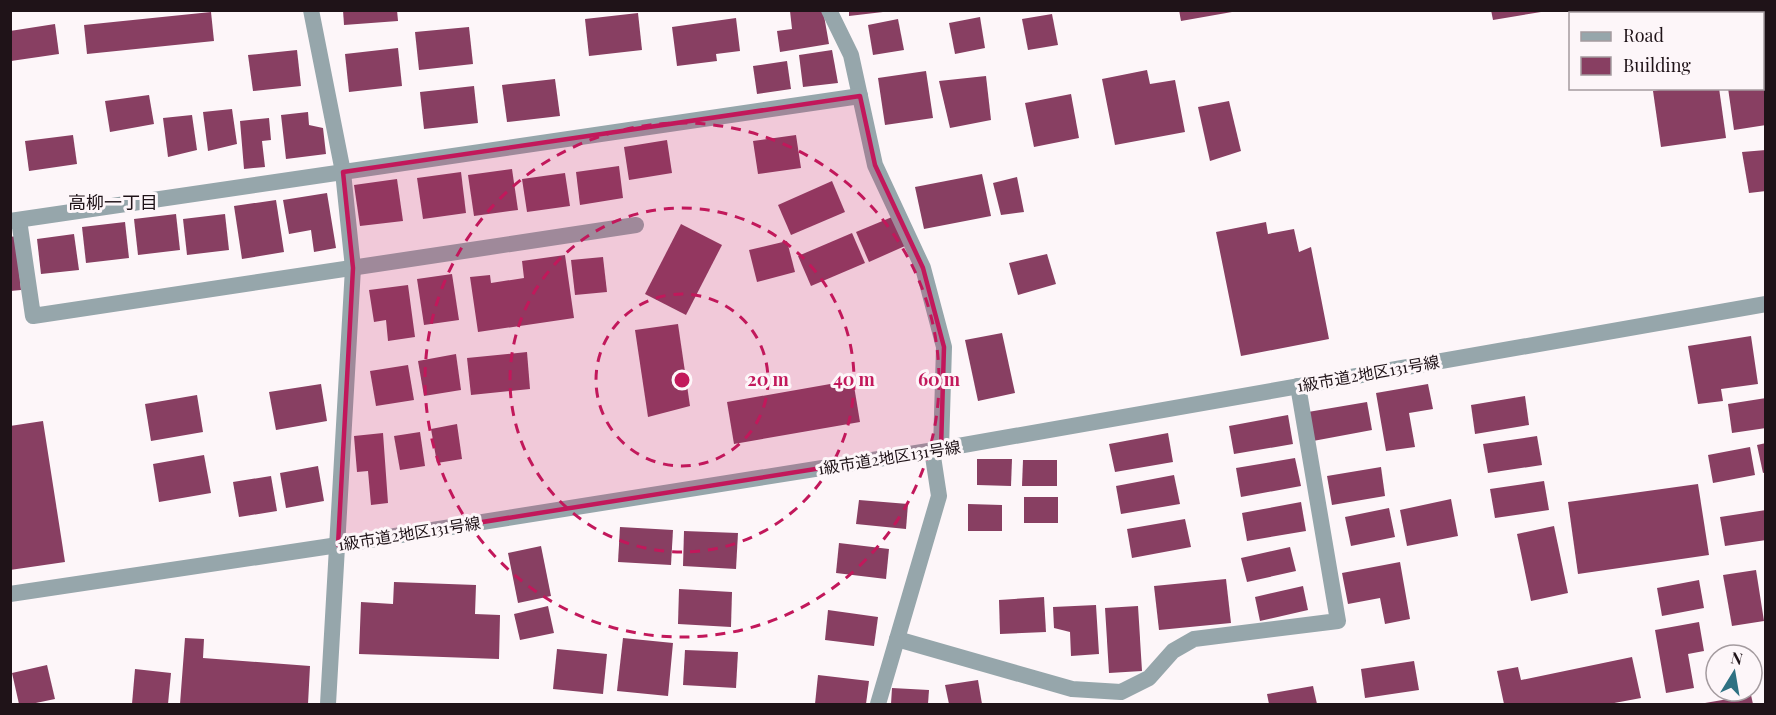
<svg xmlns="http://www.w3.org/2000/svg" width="1776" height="715" font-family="'Playfair Display','Noto Sans JP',serif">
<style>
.building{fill:#883f62}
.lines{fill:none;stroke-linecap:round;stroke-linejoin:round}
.minor{stroke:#96a6ab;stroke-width:16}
.tertiary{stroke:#96a6ab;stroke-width:16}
.marked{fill:#c2185b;fill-opacity:0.2;stroke:#c2185b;stroke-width:4.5;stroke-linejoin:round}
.ring{fill:none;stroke:#c2185b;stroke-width:3;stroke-dasharray:10 8}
.labels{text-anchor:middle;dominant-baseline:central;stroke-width:6;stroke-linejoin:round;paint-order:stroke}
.street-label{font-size:16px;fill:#1f1318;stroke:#fdf6f9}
.neighbourhood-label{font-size:18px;fill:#1f1318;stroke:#fdf6f9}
.centre{fill:#c2185b;stroke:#fdf6f9;stroke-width:3}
.ring-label{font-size:18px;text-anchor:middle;font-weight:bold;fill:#c2185b;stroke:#fdf6f9;stroke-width:6;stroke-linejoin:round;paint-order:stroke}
</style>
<rect width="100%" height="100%" fill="#fdf6f9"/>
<g class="building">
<polygon points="343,10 397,10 398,21 344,25"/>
<polygon points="823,10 829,44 780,52 777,31 792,29 790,11"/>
<polygon points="849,10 883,10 883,12 849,16"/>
<polygon points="1179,10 1232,10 1232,12 1181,21"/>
<polygon points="1491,10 1541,10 1541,12 1493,20"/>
<polygon points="211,12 214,41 87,54 84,25"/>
<polygon points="638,13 642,50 589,56 585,19"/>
<polygon points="1052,14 1058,45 1028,50 1022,19"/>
<polygon points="980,17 985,48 955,54 949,23"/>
<polygon points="736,18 740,51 716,54 717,61 677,66 672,27"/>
<polygon points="898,19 904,50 873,55 868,25"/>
<polygon points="55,24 59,54 11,61 10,31"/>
<polygon points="469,27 473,64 419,70 415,32"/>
<polygon points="398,48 402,86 349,92 345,54"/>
<polygon points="297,50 301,86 253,91 248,55"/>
<polygon points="832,50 838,83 803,87 799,55"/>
<polygon points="787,61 791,89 757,94 753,66"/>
<polygon points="1762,68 1766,68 1766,125 1734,130 1728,88 1762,88"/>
<polygon points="1147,70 1150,84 1175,80 1185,132 1115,145 1102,79"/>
<polygon points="926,71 933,118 885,125 878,78"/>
<polygon points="986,76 991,120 950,128 939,81"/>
<polygon points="555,79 560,116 507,122 502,85"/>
<polygon points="474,86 478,123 424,129 420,92"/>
<polygon points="1671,88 1719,88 1726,138 1661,147 1653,91"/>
<polygon points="1071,94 1079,138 1034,147 1025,103"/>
<polygon points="149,95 154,124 110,132 105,101"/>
<polygon points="1229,101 1241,151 1210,161 1198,107"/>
<polygon points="232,109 237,144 208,151 203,112"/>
<polygon points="308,112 309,125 323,128 326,154 286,159 281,115"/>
<polygon points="192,115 197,150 168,157 163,118"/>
<polygon points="269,118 271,140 262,141 265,167 244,169 240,121"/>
<polygon points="73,135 77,164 29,171 25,141"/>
<polygon points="796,135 801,168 758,174 753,141"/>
<polygon points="667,140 672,173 629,180 624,147"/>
<polygon points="1766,150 1766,191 1749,193 1742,152"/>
<polygon points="619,166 623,198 580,205 576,172"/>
<polygon points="512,169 518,210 474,216 468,175"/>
<polygon points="461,172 466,213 423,219 417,178"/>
<polygon points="565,173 570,206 527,212 522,179"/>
<polygon points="982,174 991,216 924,229 915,187"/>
<polygon points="1017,177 1024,212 1001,215 993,183"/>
<polygon points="397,179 403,221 360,226 354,185"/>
<polygon points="832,181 845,212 791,235 778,205"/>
<polygon points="327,193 336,248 314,252 311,230 289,234 283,200"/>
<polygon points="276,200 284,252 242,259 234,206"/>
<polygon points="176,214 180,250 138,255 134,219"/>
<polygon points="225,214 229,250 187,255 183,219"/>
<polygon points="892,217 905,246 869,262 856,232"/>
<polygon points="125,222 129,258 86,263 82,227"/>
<polygon points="1266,222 1268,234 1294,229 1299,252 1311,247 1329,339 1241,356 1216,232"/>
<polygon points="681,224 722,245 686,315 645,294"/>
<polygon points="852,233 865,263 811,286 798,256"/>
<polygon points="74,234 79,270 41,274 37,239"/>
<polygon points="16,236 21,290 10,291 10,237"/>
<polygon points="787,241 795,272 757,282 749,250"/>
<polygon points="1047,254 1056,284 1018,295 1009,263"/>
<polygon points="565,255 574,318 478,332 470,277 490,275 491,283 524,278 522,261"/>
<polygon points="603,257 607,292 575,295 571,260"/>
<polygon points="452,274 459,320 424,325 417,279"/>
<polygon points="408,285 415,337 388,341 386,320 374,322 369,290"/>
<polygon points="678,324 690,406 648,417 635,330"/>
<polygon points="1002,333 1015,393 978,401 965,340"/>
<polygon points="1751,336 1758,384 1721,389 1723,401 1698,404 1688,346"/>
<polygon points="527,352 530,389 471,395 467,358"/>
<polygon points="456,354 461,390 424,396 418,361"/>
<polygon points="408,365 414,400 376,406 370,371"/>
<polygon points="853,380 860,422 734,444 727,402"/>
<polygon points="321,384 327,421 276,430 269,392"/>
<polygon points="1428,384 1433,409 1409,413 1415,447 1386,451 1376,393"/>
<polygon points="197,395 203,432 151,441 145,404"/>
<polygon points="1525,396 1529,425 1475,434 1471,405"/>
<polygon points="1766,398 1766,428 1732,433 1728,404"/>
<polygon points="1367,402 1372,430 1313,441 1308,412"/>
<polygon points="1288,415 1293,444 1234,454 1229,426"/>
<polygon points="43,421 65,562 10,570 10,426"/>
<polygon points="457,424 462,459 437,463 431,429"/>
<polygon points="420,432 425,466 400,470 394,436"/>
<polygon points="383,433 388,503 371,505 368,471 357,472 354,436"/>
<polygon points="1168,433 1173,462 1115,472 1109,444"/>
<polygon points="1537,436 1542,465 1488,473 1483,444"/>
<polygon points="1766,443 1766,472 1763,473 1757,445"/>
<polygon points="1750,447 1755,475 1713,483 1708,455"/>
<polygon points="204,455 211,493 159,502 153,464"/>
<polygon points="1295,458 1301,486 1241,497 1236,468"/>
<polygon points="977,459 1012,459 1011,486 977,485"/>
<polygon points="1023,460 1057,460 1057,486 1022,486"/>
<polygon points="318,466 324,501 286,508 280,473"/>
<polygon points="1381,467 1385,496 1332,505 1327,476"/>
<polygon points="1174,475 1180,504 1121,514 1116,486"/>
<polygon points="271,476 277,511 239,517 233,482"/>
<polygon points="1544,481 1549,510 1495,518 1490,489"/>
<polygon points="1698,484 1709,555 1578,574 1568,502"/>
<rect x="1024" y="497" width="34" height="26"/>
<polygon points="1451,499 1458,536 1407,546 1400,510"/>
<polygon points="859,500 908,504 906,529 856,524"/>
<polygon points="1301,502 1306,531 1247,541 1242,513"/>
<polygon points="968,504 1002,505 1002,531 968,531"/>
<polygon points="1389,508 1395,537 1351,546 1345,517"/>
<polygon points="1766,510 1766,540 1725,546 1720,517"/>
<polygon points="1185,519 1191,547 1132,558 1127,529"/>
<polygon points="1554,526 1568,593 1531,601 1517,534"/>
<polygon points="620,527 673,530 671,565 618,562"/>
<polygon points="684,531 738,533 736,569 683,566"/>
<polygon points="839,543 889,549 886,579 836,573"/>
<polygon points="541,546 551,596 518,603 508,553"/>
<polygon points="1290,547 1296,571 1247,582 1241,558"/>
<polygon points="1400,562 1410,619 1385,624 1380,598 1348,604 1342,573"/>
<polygon points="1756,570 1764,621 1732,626 1723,575"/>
<polygon points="1226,579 1231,623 1159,630 1154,586"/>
<polygon points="1699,580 1704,608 1662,616 1657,588"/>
<polygon points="394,582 476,585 475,614 500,615 499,659 359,654 361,602 393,604"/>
<polygon points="1303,586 1308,610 1260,621 1255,597"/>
<polygon points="679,589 732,592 731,627 678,624"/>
<polygon points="1044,597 1046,632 1000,634 999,600"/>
<polygon points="1096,605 1099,654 1071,656 1070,632 1054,628 1053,607"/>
<polygon points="548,606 554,633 520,640 514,614"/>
<polygon points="1138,606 1142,671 1109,673 1105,608"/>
<polygon points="828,610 878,617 874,646 825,640"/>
<polygon points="1699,622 1704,651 1688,654 1694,688 1666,693 1655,630"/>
<polygon points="185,638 204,639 203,658 310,666 308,704 180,704"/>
<polygon points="623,638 673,643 668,696 617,691"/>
<polygon points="557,649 607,654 603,694 553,689"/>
<polygon points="685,650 738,652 736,688 683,685"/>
<polygon points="1632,657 1641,698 1609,704 1504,704 1497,671 1518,667 1521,680"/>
<polygon points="1414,661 1419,690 1365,698 1361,669"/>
<polygon points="47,665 55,699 31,704 19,704 12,673"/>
<polygon points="135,669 171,673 168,704 132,704"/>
<polygon points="818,675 869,681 866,704 815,704"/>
<polygon points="978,680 982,704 949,704 945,685"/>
<polygon points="1313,686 1317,704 1269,704 1267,694"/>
<polygon points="892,688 929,690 928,704 891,704"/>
<polygon points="1751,695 1753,704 1705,704 1705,703"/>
</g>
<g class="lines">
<g class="minor">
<polyline points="311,10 343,172 353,268 328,704"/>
<polyline points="829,10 851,55 875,165 923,268 944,347 941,449"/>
<polyline points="19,220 33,316 636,225"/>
<polyline points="10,221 860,96"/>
<polyline points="897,639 1072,689 1121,692 1149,678 1173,651 1194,639 1338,621 1298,386"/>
<polyline points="878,704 939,496 932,450"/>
</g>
<polyline class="tertiary" points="10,594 338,545 941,449 1766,304"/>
</g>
<path class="marked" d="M860,96L875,165L923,268L944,347L941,449L338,545L353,268L343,172Z"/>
<g class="ring">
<circle cx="682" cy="380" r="86"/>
<circle cx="682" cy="380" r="172"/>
<circle cx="682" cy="380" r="257"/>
</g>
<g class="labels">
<g class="street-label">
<text transform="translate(1368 373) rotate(-10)">1級市道2地区131号線</text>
<text transform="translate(889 457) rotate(-9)">1級市道2地区131号線</text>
<text transform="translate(409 533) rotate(-9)">1級市道2地区131号線</text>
</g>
<g class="neighbourhood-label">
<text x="113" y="202">高柳一丁目</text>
</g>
</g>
<circle cx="682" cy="380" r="9" class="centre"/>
<g class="ring-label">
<text x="768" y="386">20 m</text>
<text x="854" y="386">40 m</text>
<text x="939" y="386">60 m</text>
</g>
<rect width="1776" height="715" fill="none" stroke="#1f1318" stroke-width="24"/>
<rect x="1569" y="12" width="195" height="78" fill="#fdf6f9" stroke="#a49b9f" stroke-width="1.5"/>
<rect x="1581" y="32" width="30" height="9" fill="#96a6ab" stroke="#a49b9f" stroke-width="1.5"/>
<text x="1623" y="42" font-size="18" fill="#1f1318">Road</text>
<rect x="1581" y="57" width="30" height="18" fill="#883f62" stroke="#a49b9f" stroke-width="1.5"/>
<text x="1623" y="72" font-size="18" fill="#1f1318">Building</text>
<g transform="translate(1734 673) rotate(11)"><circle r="28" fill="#fdf6f9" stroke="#a49b9f" stroke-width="1.5"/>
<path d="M0-4.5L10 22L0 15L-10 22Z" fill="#2e7182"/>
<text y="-9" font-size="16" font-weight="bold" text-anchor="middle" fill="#1f1318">N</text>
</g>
</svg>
